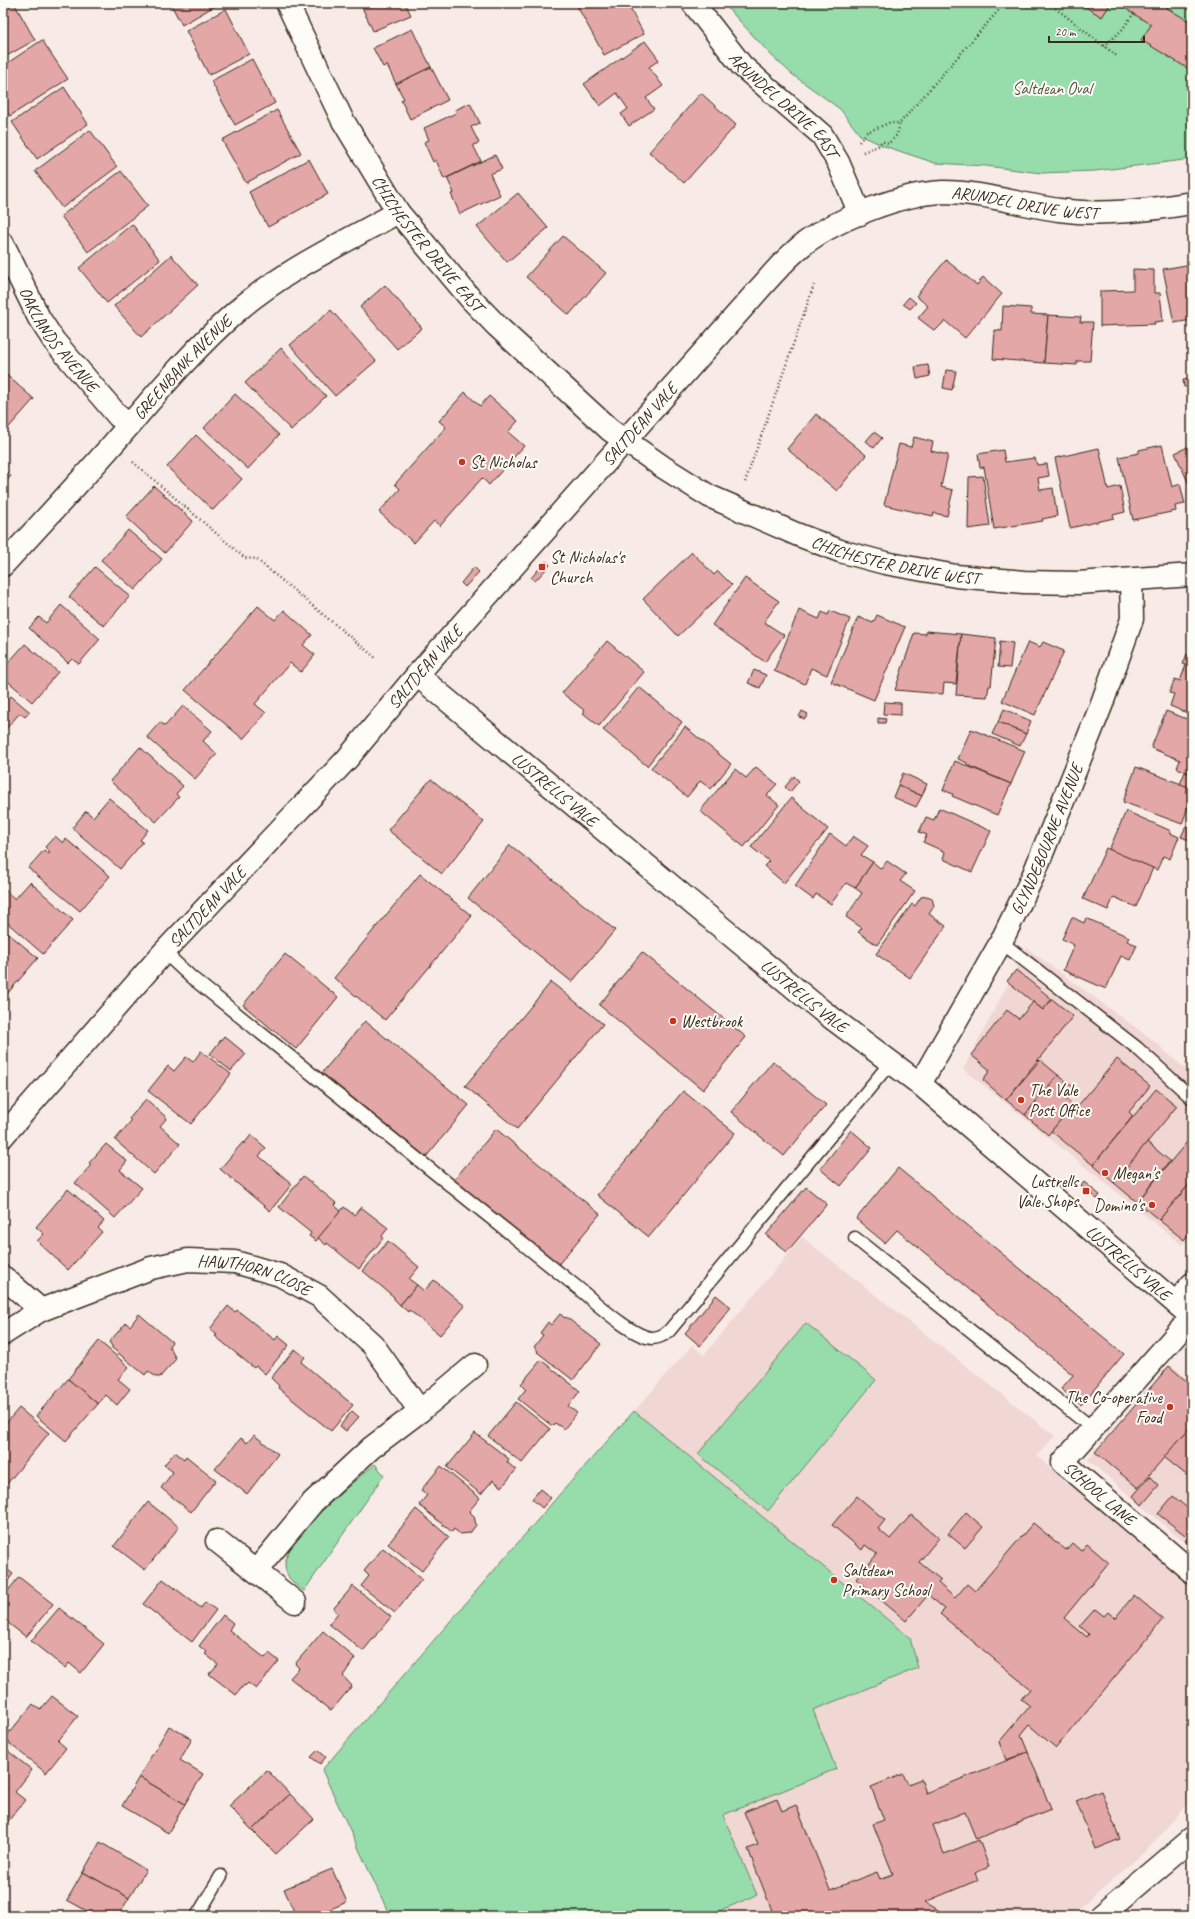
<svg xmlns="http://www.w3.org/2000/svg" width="1195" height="1919" font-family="Caveat,sans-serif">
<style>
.built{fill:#f1d7d4}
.green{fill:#96ddab;stroke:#688464}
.building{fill:#e2a7a6;stroke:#3b2a1e}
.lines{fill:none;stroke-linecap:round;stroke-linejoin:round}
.lane-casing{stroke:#3b2a1e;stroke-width:15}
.street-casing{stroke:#3b2a1e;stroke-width:25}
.path{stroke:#3b2a1e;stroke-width:2.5;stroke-dasharray:1 3;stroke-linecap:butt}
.lane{stroke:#fdfcf7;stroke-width:12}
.street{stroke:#fdfcf7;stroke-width:22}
.poi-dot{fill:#c8321e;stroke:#fdfcf7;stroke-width:1.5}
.labels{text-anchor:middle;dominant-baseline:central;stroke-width:4;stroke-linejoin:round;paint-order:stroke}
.park-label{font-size:17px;fill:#525741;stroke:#fdfcf7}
.street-label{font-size:17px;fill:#3b2a1e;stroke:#fdfcf7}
.poi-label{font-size:17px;fill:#3b2a1e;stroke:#fdfcf7;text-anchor:start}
</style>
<rect width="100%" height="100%" fill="#f8ebe7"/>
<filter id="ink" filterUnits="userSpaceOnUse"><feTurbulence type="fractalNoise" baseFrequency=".025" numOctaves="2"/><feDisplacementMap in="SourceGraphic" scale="8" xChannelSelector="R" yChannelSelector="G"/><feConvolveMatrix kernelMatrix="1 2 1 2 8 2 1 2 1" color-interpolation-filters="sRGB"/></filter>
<g filter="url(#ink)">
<g class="built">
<polygon points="1027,948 1154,1041 1192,1075 1192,1234 1182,1245 963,1069"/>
<polygon points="802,1237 1055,1436 1037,1456 1192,1589 1192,1799 1148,1849 1071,1916 390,1916 322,1770 692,1345 704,1355"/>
<polygon points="1171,1365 1192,1382 1192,1549 1088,1460"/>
</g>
<g class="green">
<polygon points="723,3 1192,3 1192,159 1095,171 1041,173 986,166 935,163 884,146 860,135 840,109 793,75 771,55"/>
<polygon points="806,1323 876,1380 768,1511 698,1454"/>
<polygon points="634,1411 910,1638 918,1668 813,1710 836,1769 723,1815 757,1895 707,1916 390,1916 322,1770 559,1495"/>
<path d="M375,1464L384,1475L304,1591C295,1585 285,1577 285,1565C284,1538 355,1481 375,1464Z"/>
</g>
<g class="building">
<polygon points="5,3 14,3 35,40 3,58 3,4"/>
<polygon points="170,3 220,3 182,25"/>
<polygon points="360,3 405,3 411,15 373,31"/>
<polygon points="582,3 627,3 644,34 604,55 577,6"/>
<polygon points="1079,3 1111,3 1102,17"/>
<polygon points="1117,3 1170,3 1167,8 1192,23 1192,71 1141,40 1151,25"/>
<polygon points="226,9 249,54 209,75 186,31"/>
<polygon points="412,29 431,67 396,84 387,65 383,67 373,48"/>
<polygon points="42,40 68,79 10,116 3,106 3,66"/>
<polygon points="645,41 659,60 649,67 663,86 646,98 654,109 629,126 621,114 628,109 617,93 600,106 584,84"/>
<polygon points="252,59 275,103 235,125 211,81"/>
<polygon points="431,67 448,100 410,119 401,100 404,99 396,84"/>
<polygon points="64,87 88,124 37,159 12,122"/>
<polygon points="701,93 736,125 684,183 649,152"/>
<polygon points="470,103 480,123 471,127 479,143 473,145 481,161 444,179 436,160 433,162 424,142 429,140 424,128 456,113 455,110"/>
<polygon points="277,110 301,153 246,183 222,140"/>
<polygon points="90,130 117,167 62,208 35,171"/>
<polygon points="495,155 502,169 490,174 500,195 460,214 451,194 454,193 447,178"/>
<polygon points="309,159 328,194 268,227 249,192"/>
<polygon points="121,171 148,206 88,252 61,216"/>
<polygon points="518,193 548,228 507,262 477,227"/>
<polygon points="132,224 160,260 107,303 79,268"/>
<polygon points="563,236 606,273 569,315 526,277"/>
<polygon points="171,255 198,285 141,337 114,306"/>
<polygon points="946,260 977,285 983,277 1002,294 965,338 945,321 935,331 918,318 928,306 916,296"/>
<polygon points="1192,264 1192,320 1174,323 1163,269"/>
<polygon points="1133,269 1154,270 1154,293 1160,293 1163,321 1154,322 1155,324 1100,326 1100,291 1133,290"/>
<polygon points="385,285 422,328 397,349 360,307"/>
<polygon points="909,297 916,303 910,309 903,304"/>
<polygon points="1003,306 1031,308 1031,314 1048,315 1044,363 993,359 995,330 1002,331"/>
<polygon points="331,310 376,361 335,396 290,345"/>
<polygon points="1048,315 1081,317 1080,322 1093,322 1090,361 1077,361 1077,365 1044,363"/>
<polygon points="281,348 326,396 291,430 245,383"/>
<polygon points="928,365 930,376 917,379 915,367"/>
<polygon points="946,370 956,371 952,390 943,388"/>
<polygon points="3,372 34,399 3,434"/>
<polygon points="1191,379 1192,386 1184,387 1183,380"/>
<polygon points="465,392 480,406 489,396 518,421 508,432 524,446 489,485 482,478 440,526 434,521 414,543 379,512 400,489 395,484 446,427 439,421"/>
<polygon points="235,394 279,435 248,469 204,428"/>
<polygon points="816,414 866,455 837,491 787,449"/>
<polygon points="874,432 882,438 874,448 866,441"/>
<polygon points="196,435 242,479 213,510 167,467"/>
<polygon points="914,437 933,442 931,451 948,455 941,487 953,490 947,516 934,513 933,516 884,505 899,444 911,447"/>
<polygon points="1162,445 1172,487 1180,484 1185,504 1175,506 1176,511 1133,520 1119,457 1139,453 1139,450"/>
<polygon points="1192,445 1192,491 1175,453"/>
<polygon points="1099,448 1108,489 1120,486 1125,512 1113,515 1114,518 1070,528 1055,458"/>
<polygon points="1003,450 1005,462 1035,458 1037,465 1047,464 1049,476 1038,478 1040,490 1053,488 1057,516 1042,519 1043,521 994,529 984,467 980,468 978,454"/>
<polygon points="3,469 11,476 3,485"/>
<polygon points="983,476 990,526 968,529 969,477"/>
<polygon points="154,486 193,521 165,553 126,517"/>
<polygon points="128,530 162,559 135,590 101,560"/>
<polygon points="692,552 714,575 718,571 732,585 678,636 643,599"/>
<polygon points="546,561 550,565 535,581 531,578"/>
<polygon points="95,567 130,596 104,626 69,597"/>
<polygon points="474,567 479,572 465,587 461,583"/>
<polygon points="745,578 779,601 764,622 784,635 765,662 712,625"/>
<polygon points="61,605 100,639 79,664 72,659 68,663 29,628 39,617 46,623"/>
<polygon points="258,606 275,620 284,610 312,635 303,645 315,655 301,672 290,663 255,704 266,713 243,739 185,690"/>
<polygon points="799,610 819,619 822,612 828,615 830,611 850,619 827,675 811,668 805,684 774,671"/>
<polygon points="877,615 905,627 874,700 831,682 858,617 873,623"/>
<polygon points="926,631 961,634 956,684 944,683 943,694 895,690 914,633 926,634"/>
<polygon points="961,634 996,638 991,686 989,686 987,697 956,695"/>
<polygon points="607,641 644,672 599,726 583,713 585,711 562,693"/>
<polygon points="1000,641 1013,643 1010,668 998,667"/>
<polygon points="1028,642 1040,647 1043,642 1064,651 1035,715 1002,701"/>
<polygon points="25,644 58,672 32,702 3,677 3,659 8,663"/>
<polygon points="1187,654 1192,656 1192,715 1170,706 1174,694 1169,693 1175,679 1180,681 1186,665 1183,664"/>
<polygon points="754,670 766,675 760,688 748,683"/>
<polygon points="639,687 682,722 647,766 603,730"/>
<polygon points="3,693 9,698 11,696 30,712 25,717 20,713 3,732"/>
<polygon points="884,702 901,703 901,715 883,714"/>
<polygon points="183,706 212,731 203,741 217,754 195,779 147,737 160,722 165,726"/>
<polygon points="1004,709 1031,721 1026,734 998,722"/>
<polygon points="802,711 808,714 805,719 799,717"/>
<polygon points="1166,711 1192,721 1192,774 1177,768 1180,760 1151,748"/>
<polygon points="878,718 886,719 885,723 878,723"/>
<polygon points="998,722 1026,734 1020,746 992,734"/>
<polygon points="685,727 731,764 711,789 700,781 687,797 651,768"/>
<polygon points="971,729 1025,751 1011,784 967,765 967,763 958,759"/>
<polygon points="140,747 183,786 176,794 179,797 156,822 110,781"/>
<polygon points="955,761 1011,784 997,815 952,796 953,794 943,790"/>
<polygon points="756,767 777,784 767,795 779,805 744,847 700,811 735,769 746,778"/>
<polygon points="1136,767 1192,788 1192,796 1182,824 1123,802"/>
<polygon points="1185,772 1192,774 1192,788 1180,784"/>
<polygon points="903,773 927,784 922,796 898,785"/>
<polygon points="794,776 799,781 790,792 785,787"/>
<polygon points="431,779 484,822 442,874 388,830"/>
<polygon points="898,785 922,796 916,807 893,797"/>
<polygon points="109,798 148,830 140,840 143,842 120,869 72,828 86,811 93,817"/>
<polygon points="791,798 828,829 784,883 764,866 769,861 751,847"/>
<polygon points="939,808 991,831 972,872 943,859 945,852 923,842 927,835 919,832 926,817 934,820"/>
<polygon points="1126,811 1171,831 1170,833 1179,837 1170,859 1163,856 1157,870 1109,850"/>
<polygon points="1186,826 1192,829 1192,841 1181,837"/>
<polygon points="830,834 846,846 853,836 868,846 861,855 873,862 855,888 846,883 831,904 816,894 813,899 795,886"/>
<polygon points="55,836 63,843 66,839 110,876 80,911 28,868 44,850 49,854 50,852 45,847"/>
<polygon points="510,845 615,930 572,982 468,898"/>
<polygon points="1106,848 1153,868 1136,907 1114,897 1108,910 1083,899"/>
<polygon points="887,861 906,874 900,881 915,891 877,945 858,932 862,928 846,917 862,893 855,888 873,862 881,869"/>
<polygon points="420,874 472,916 385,1020 334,978"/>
<polygon points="30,882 73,920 43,954 3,919 3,892 5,890 15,899"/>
<polygon points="927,896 932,898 934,906 929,914 946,926 910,978 876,954 912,904 915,906 921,897"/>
<polygon points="1072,917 1084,923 1086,918 1129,937 1127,941 1137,945 1130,960 1121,956 1106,989 1063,970 1074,945 1062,939"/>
<polygon points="3,929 38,958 7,994 3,991"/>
<polygon points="642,952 746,1037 703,1090 599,1005"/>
<polygon points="285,954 338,997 296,1049 243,1005"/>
<polygon points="1016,970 1052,999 1043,1010 1007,981"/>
<polygon points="551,982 603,1024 517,1129 465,1086"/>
<polygon points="1052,999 1073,1016 1006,1100 983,1080 990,1070 971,1055 1007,1010 1019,1019 1033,1002 1043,1010"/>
<polygon points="365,1021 469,1105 426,1157 322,1073"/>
<polygon points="224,1036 246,1054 231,1071 210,1054"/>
<polygon points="201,1051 231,1074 191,1124 148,1091 168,1066 174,1071 186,1057 193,1062"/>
<polygon points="1117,1059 1150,1086 1129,1112 1133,1116 1093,1165 1051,1131 1073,1105 1076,1108"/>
<polygon points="1040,1060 1058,1075 1025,1115 1006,1100"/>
<polygon points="773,1061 826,1105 784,1156 731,1112"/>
<polygon points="1058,1075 1076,1089 1067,1100 1073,1105 1048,1135 1025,1115"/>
<polygon points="1156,1089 1177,1106 1114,1183 1093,1165"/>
<polygon points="683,1091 735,1133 649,1237 597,1195"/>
<polygon points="146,1099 167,1118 160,1126 180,1144 154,1174 115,1140 131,1121 129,1119"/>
<polygon points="496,1129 600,1214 557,1266 453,1181"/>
<polygon points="851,1130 872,1148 841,1186 820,1169"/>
<polygon points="251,1135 266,1148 259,1156 292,1184 270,1211 220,1169 243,1142 244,1144"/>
<polygon points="1192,1136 1192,1181 1159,1220 1137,1202"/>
<polygon points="1147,1142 1170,1161 1137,1202 1114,1183"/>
<polygon points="106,1144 127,1161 120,1170 142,1188 115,1218 75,1183 91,1165 89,1163"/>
<polygon points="898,1168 1124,1354 1081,1405 1061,1389 1073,1375 897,1230 885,1243 856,1219"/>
<polygon points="303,1176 336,1203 334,1205 341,1211 316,1241 309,1236 311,1233 279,1207"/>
<polygon points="1192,1181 1192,1230 1184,1240 1159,1220"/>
<polygon points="1084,1182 1100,1195 1097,1199 1081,1186"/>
<polygon points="806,1187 827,1204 787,1252 766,1235"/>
<polygon points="68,1189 104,1221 98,1228 102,1232 68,1270 37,1241 44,1234 36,1227"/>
<polygon points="344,1207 354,1215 361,1207 388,1228 382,1236 383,1238 359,1269 327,1243 326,1245 318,1238"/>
<polygon points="388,1241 419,1267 409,1279 417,1285 400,1305 394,1299 394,1297 363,1271"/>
<polygon points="434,1280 465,1306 440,1335 409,1310 408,1312 400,1305 417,1285 424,1291"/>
<polygon points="716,1295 731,1307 700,1346 685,1333"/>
<polygon points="228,1306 235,1312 237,1310 275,1340 278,1336 289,1345 265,1374 256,1366 254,1368 215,1336 217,1335 210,1329"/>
<polygon points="139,1314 172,1342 169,1346 176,1359 160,1377 156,1377 148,1371 145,1375 112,1348 112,1346 109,1342 126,1323 130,1326"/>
<polygon points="560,1314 565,1318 566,1317 601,1344 573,1380 537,1352 538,1351 534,1347 543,1335 540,1333 548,1322 551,1325"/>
<polygon points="99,1341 129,1367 118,1379 130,1389 117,1405 106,1395 98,1404 68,1379"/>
<polygon points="295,1349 305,1357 301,1362 353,1405 331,1431 278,1388 279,1386 271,1378"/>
<polygon points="541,1360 580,1391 568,1406 577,1413 564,1429 555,1423 552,1426 518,1399 526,1389 521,1384"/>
<polygon points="1169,1366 1192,1386 1192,1425 1138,1488 1095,1452"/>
<polygon points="68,1379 98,1404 66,1441 36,1416"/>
<polygon points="516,1402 550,1429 522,1463 488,1436"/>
<polygon points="19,1408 49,1433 6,1485 3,1482 3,1427"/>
<polygon points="352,1411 359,1417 346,1431 340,1426"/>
<polygon points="1192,1425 1192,1475 1190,1478 1164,1457"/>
<polygon points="475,1433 509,1459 507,1462 516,1470 502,1487 493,1480 481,1494 447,1467"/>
<polygon points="254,1435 278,1454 247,1494 215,1469 241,1438 247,1443"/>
<polygon points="175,1452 184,1459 186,1456 216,1480 191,1512 161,1488 173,1472 164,1465"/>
<polygon points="441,1466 480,1498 469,1511 474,1516 476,1525 470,1533 460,1534 454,1529 452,1532 419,1505 427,1495 421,1490"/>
<polygon points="1150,1476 1159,1485 1142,1505 1133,1496"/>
<polygon points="540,1489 551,1498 542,1508 532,1499"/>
<polygon points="857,1496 885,1520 878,1529 890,1539 911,1515 939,1538 919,1562 941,1580 938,1583 955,1598 967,1584 975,1591 1033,1523 1066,1550 1072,1543 1081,1551 1087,1544 1109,1563 1064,1618 1087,1637 1089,1634 1080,1626 1095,1609 1104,1616 1108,1612 1115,1618 1134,1595 1163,1619 1056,1748 1029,1725 1021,1735 1028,1752 1006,1760 999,1742 1030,1706 1021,1699 1030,1689 940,1614 945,1609 928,1595 906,1621 856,1579 877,1554 865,1545 862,1550 832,1525"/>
<polygon points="1173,1496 1192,1512 1192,1527 1185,1535 1158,1514"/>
<polygon points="148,1502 179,1527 145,1570 114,1546"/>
<polygon points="416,1509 449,1537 422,1571 388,1544"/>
<polygon points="966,1512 983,1527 965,1548 948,1534"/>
<polygon points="1192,1532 1192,1547 1185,1541"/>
<polygon points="383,1548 422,1579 395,1613 361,1586 369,1576 364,1571"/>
<polygon points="3,1566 13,1574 3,1587"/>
<polygon points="19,1577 53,1604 26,1637 3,1619 3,1597"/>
<polygon points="163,1579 201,1608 205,1602 216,1610 192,1642 143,1604"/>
<polygon points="353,1586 391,1617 363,1651 329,1624 338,1613 333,1609"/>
<polygon points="59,1608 104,1644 81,1673 69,1663 65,1668 31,1641"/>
<polygon points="223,1615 233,1623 229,1630 265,1658 269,1653 279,1661 256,1689 248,1683 245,1686 244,1685 236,1695 209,1674 218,1664 205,1654 207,1652 199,1646"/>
<polygon points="323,1631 355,1658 343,1676 352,1686 331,1711 290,1678 299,1668 295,1664"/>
<polygon points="52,1696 78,1716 58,1741 66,1748 46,1773 4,1739 33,1704 40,1710"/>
<polygon points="169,1726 192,1739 180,1760 203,1774 185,1804 139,1777"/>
<polygon points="3,1747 32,1770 15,1792 25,1800 5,1825 3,1824"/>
<polygon points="318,1750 326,1757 320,1764 311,1757"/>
<polygon points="1028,1752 1051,1809 976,1839 965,1812 933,1825 944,1854 979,1840 989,1867 975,1873 978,1880 925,1902 948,1916 774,1916 748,1849 758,1845 744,1812 777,1799 782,1811 796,1805 830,1890 877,1872 880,1879 893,1874 873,1824 884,1820 871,1787 903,1774 908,1784 921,1779 926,1793"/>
<polygon points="267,1770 290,1794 252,1830 229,1806"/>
<polygon points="139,1777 185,1804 168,1833 122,1806"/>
<polygon points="1101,1791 1120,1839 1095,1849 1076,1801"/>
<polygon points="290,1794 314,1819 276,1854 252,1830"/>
<polygon points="100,1842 146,1870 129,1898 83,1872"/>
<polygon points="332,1869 347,1902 314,1916 296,1916 284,1889"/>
<polygon points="83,1872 129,1898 118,1916 96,1916 67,1900"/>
</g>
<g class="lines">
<defs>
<g id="lane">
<polyline points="1001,942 1137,1048 1192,1098"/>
<path d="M164,952L191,977L578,1288C595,1302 632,1337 652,1338C659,1338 664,1335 669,1331L891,1062"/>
<polyline points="855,1238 1092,1428"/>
<polyline points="197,1916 221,1876"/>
</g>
<g id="street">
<path id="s1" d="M287,3L342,119L398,212L470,298L497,326L610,430L663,467L709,496L796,534L840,551L885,563L956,576L1024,582L1078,583L1192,575"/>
<path id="s2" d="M693,3L742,66L822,135L838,162L860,214"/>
<path id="s3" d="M3,244L39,318L54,341L118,416L129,425"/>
<path id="s4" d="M3,565C40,525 77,485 113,444C153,398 192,350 238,310C286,269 344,243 398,212"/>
<path id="s5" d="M417,675L821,1010L920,1084L1192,1317"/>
<path id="s6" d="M920,1084L1001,942L1033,876L1101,706L1132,619L1131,580"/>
<path id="s7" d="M3,1136L164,952L347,759L417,675L746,304C765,283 783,260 805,243C837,219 903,193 943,192C982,192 1021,205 1059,210C1103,216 1149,210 1192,203"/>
<polyline points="3,1277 41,1310"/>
<polyline points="1176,1303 1192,1284"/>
<path id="s8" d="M1192,1317L1063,1462L1192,1572"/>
<path id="s9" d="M3,1334L41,1310L151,1268L188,1260L235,1262L280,1275L319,1296L373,1345L420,1411"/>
<polyline points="217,1541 295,1602"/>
<polyline points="256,1571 313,1502 371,1448 420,1411 475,1365"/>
<polyline points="1101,1916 1192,1839"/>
</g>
</defs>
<use href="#lane" class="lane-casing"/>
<use href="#street" class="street-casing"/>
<g class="path">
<polyline points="1049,3 1118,57"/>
<polyline points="1104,46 1121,31 1134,13"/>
<polyline points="859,142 867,132 889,123 900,123 1005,3"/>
<polyline points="863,152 878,146 882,141 888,144 897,135 900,123"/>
<polyline points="133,462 245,558 256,559 377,659"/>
<polyline points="745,482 814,285"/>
</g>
<use href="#lane" class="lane"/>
<use href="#street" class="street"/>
</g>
</g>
<g class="poi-dot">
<circle cx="462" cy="462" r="4"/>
<rect x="538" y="563" width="8" height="8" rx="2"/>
<circle cx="673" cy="1021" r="4"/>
<circle cx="1021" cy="1100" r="4"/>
<circle cx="1105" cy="1173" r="4"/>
<rect x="1082" y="1187" width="8" height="8" rx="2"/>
<circle cx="1152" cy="1205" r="4"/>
<circle cx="1170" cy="1407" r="4"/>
<circle cx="834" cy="1580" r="4"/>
</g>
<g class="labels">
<g class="park-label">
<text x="1052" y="88">Saltdean Oval</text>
</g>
<g class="street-label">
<text stroke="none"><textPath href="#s2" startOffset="137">ARUNDEL DRIVE EAST</textPath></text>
<text stroke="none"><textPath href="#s7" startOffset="1432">ARUNDEL DRIVE WEST</textPath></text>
<text stroke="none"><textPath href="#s1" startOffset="280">CHICHESTER DRIVE EAST</textPath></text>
<text stroke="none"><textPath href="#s3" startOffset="111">OAKLANDS AVENUE</textPath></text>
<text stroke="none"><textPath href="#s4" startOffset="267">GREENBANK AVENUE</textPath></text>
<text stroke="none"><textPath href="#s7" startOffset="955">SALTDEAN VALE</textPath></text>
<text stroke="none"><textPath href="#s1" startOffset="859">CHICHESTER DRIVE WEST</textPath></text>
<text stroke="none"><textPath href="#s7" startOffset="631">SALTDEAN VALE</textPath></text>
<text stroke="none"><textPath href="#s5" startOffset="179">LUSTRELLS VALE</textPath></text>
<text stroke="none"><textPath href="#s6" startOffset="276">GLYNDEBOURNE AVENUE</textPath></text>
<text stroke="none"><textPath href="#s7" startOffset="307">SALTDEAN VALE</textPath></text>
<text stroke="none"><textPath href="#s5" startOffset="503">LUSTRELLS VALE</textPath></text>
<text stroke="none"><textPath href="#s5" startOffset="923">LUSTRELLS VALE</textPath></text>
<text stroke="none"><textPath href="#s9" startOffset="269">HAWTHORN CLOSE</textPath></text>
<text stroke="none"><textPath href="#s8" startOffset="242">SCHOOL LANE</textPath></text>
</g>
<g class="poi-label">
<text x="470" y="462">St Nicholas</text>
<text x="550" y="557">St Nicholas's<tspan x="550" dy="20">Church</tspan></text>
<text x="681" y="1021">Westbrook</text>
<text x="1029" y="1090">The Vale<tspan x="1029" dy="20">Post Office</tspan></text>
<text x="1113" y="1173">Megan's</text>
<text x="1078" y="1181" text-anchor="end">Lustrells<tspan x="1078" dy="20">Vale Shops</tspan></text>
<text x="1144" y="1205" text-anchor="end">Domino's</text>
<text x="1162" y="1397" text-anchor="end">The Co-operative<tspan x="1162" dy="20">Food</tspan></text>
<text x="842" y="1570">Saltdean<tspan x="842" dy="20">Primary School</tspan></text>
</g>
</g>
<rect width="1195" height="1919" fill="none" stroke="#fdfcf7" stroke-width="16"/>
<rect x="8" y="8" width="1179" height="1903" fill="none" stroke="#3b2a1e" stroke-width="1.5" filter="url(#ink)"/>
<path d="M1049 36v6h95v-6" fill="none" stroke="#3b2a1e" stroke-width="2"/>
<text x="1055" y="36" font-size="12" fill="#3b2a1e" stroke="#fdfcf7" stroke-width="3" paint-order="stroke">20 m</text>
</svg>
